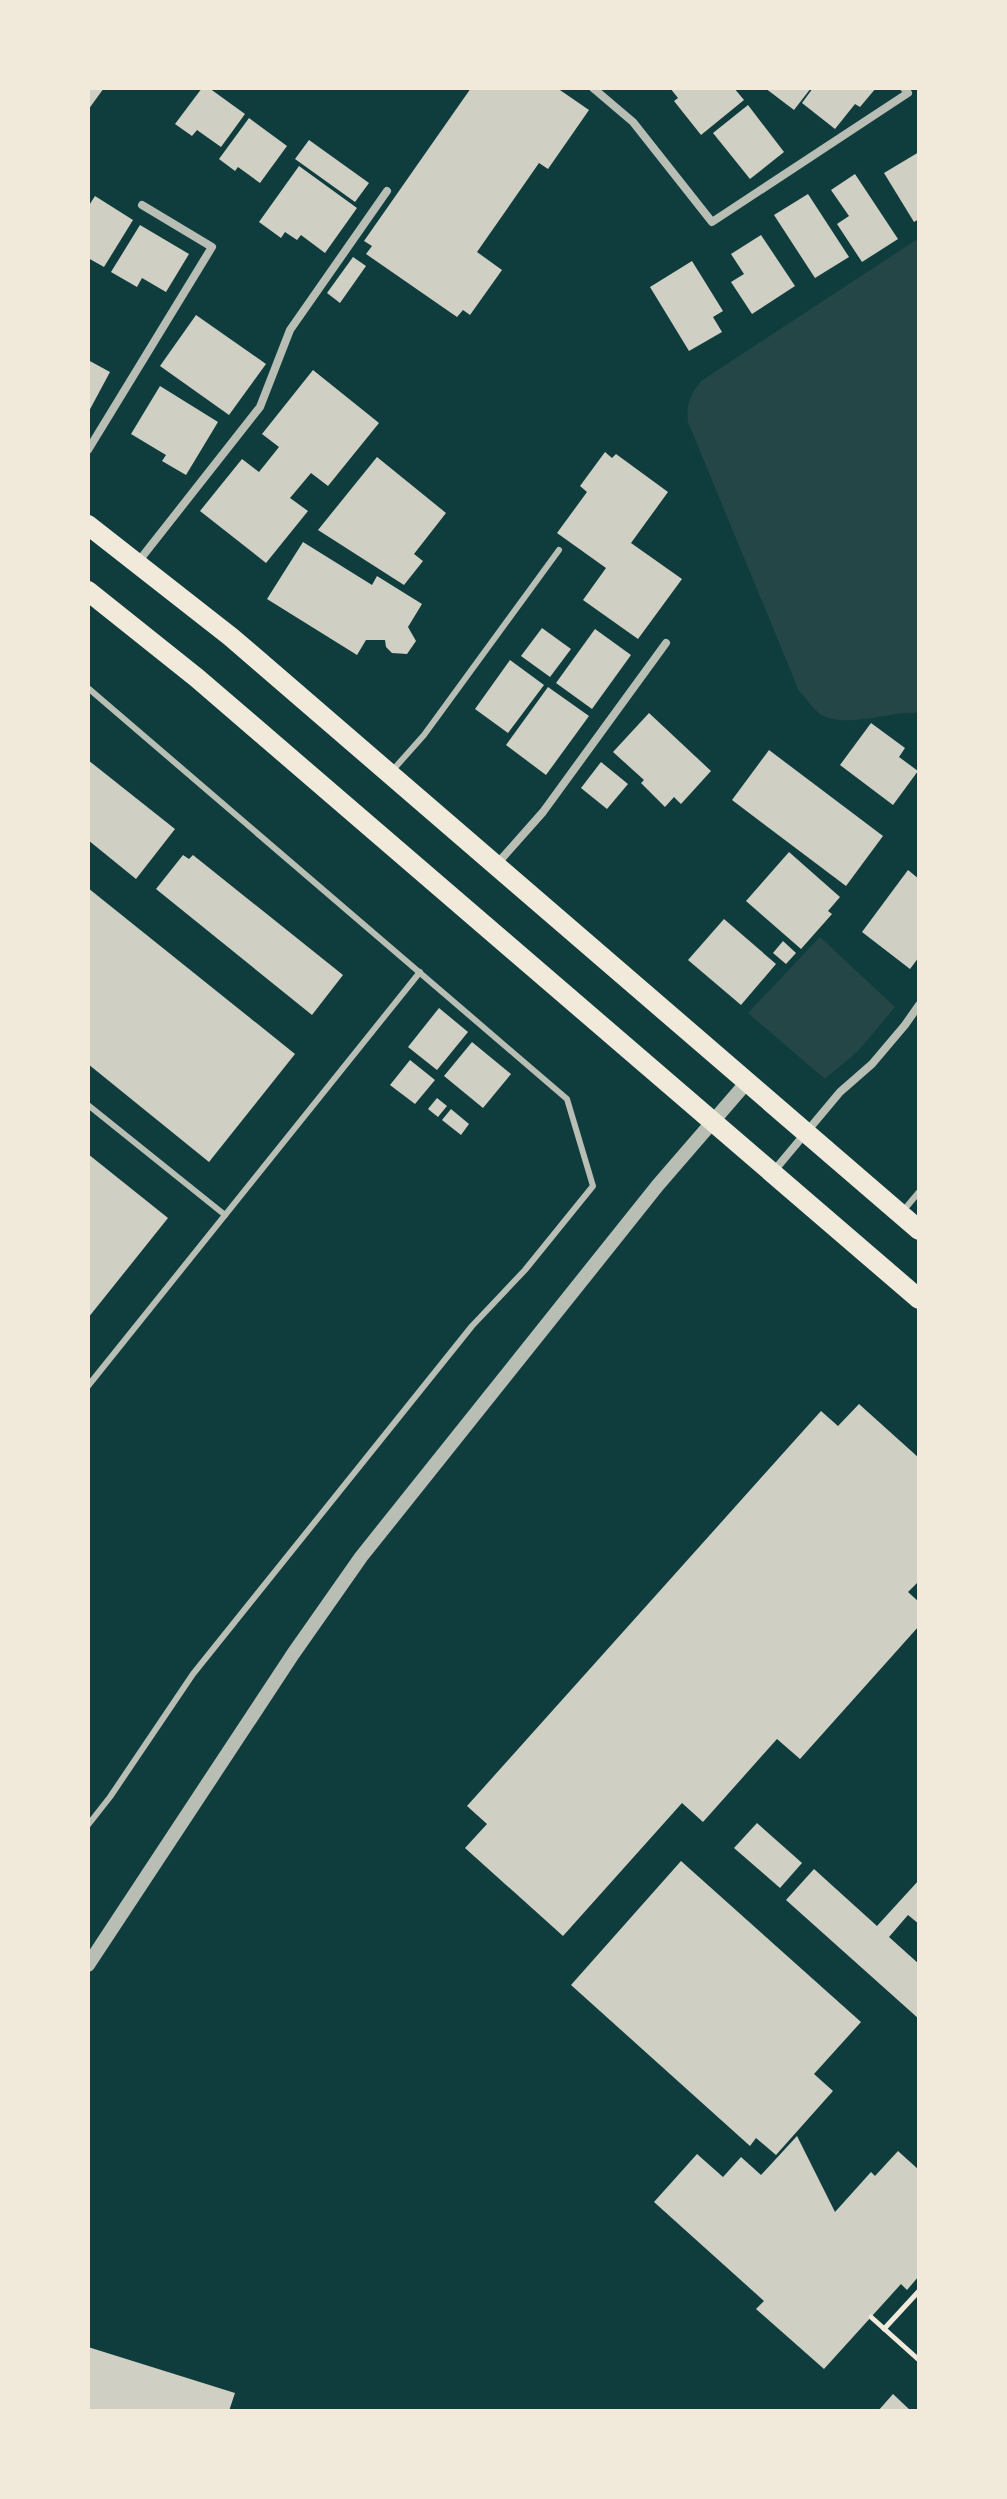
<svg xmlns="http://www.w3.org/2000/svg" width="1007" height="2499" font-family="'Noto Serif',serif">
<style>
.green{fill:#244646}
.building{fill:#cfcfc3}
.lines{fill:none;stroke-linecap:round;stroke-linejoin:round}
.path{stroke:#f1e9da;stroke-width:5}
.service{stroke:#b8beb3;stroke-width:6}
.minor{stroke:#b8beb3;stroke-width:8}
.tertiary{stroke:#b8beb3;stroke-width:14}
.primary{stroke:#f1e9da;stroke-width:20}
</style>
<rect width="100%" height="100%" fill="#0f3d3e"/>
<g class="green">
<path d="M919,238V713C890,710 846,730 820,714C812,708 805,697 799,691L688,422C686,405 690,395 701,381Z"/>
<polygon points="820,937 895,1007 858,1051 825,1079 748,1013"/>
</g>
<g class="building">
<polygon points="88,88 104,88 88,110"/>
<polygon points="202,88 209,88 245,114 221,147 197,130 192,136 175,124"/>
<polygon points="471,88 557,88 589,110 548,169 539,163 477,252 502,270 470,315 463,310 457,317 366,254 372,246 364,241"/>
<polygon points="670,88 734,88 744,100 701,135 674,101 678,98"/>
<polygon points="765,88 811,88 794,110"/>
<polygon points="813,88 876,88 860,107 855,104 835,129 802,103"/>
<polygon points="748,105 784,152 750,179 713,133"/>
<polygon points="249,118 287,146 260,183 238,167 235,171 219,159"/>
<polygon points="309,140 369,183 355,202 295,159"/>
<polygon points="919,152 919,219 914,222 884,173"/>
<polygon points="299,166 357,208 325,253 301,235 297,240 285,232 281,238 259,222"/>
<polygon points="855,174 898,239 862,262 837,224 849,216 831,190"/>
<polygon points="808,194 849,257 815,278 774,215"/>
<polygon points="95,196 133,220 104,267 88,258 88,207"/>
<polygon points="140,225 189,254 166,292 142,278 137,287 111,272"/>
<polygon points="761,235 795,286 752,314 731,282 744,274 731,254"/>
<polygon points="353,257 366,266 340,303 327,293"/>
<polygon points="692,261 723,311 713,317 722,332 689,351 650,287"/>
<polygon points="196,315 266,364 229,415 160,366"/>
<polygon points="88,360 110,372 88,413"/>
<polygon points="313,370 379,423 328,486 311,473 290,498 308,511 266,563 200,511 242,459 259,472 279,447 262,434"/>
<polygon points="160,386 218,422 186,475 162,461 166,455 131,434"/>
<polygon points="605,452 612,458 616,454 668,492 631,543 682,579 638,639 583,600 606,568 557,533 587,492 580,486"/>
<polygon points="377,457 446,513 414,554 423,561 404,585 318,530"/>
<polygon points="303,542 372,585 377,576 422,604 408,627 416,641 407,654 392,653 386,647 385,640 366,640 357,655 267,599"/>
<polygon points="542,628 571,649 550,677 521,656"/>
<polygon points="595,629 631,655 592,709 556,683"/>
<polygon points="510,660 544,685 508,733 475,709"/>
<polygon points="548,687 589,716 546,775 506,745"/>
<polygon points="649,713 711,771 681,804 674,797 665,807 641,783 644,780 613,752"/>
<polygon points="871,723 905,748 899,757 918,771 893,805 840,765"/>
<polygon points="769,750 883,836 846,886 732,800"/>
<polygon points="88,760 175,829 136,879 88,840"/>
<polygon points="601,762 628,784 607,809 581,788"/>
<polygon points="789,852 840,897 828,911 832,914 801,949 746,901"/>
<polygon points="183,855 189,859 193,855 343,975 312,1015 156,889"/>
<polygon points="908,870 919,879 919,957 910,969 862,932"/>
<polygon points="88,888 295,1054 209,1162 88,1064"/>
<polygon points="724,919 776,964 741,1005 688,960"/>
<polygon points="783,941 796,953 786,964 773,953"/>
<polygon points="439,1008 468,1032 437,1070 408,1047"/>
<polygon points="472,1042 511,1074 483,1108 444,1076"/>
<polygon points="410,1060 435,1080 415,1104 390,1085"/>
<polygon points="437,1098 447,1106 438,1117 428,1109"/>
<polygon points="451,1109 469,1124 461,1135 442,1120"/>
<polygon points="88,1154 168,1218 88,1318"/>
<polygon points="859,1404 919,1458 919,1581 908,1592 919,1602 919,1626 800,1759 777,1739 703,1822 682,1803 563,1936 465,1848 487,1824 467,1806 821,1411 838,1426"/>
<polygon points="757,1823 802,1863 780,1888 734,1848"/>
<polygon points="681,1861 861,2022 814,2074 833,2091 776,2155 756,2138 750,2146 571,1985"/>
<polygon points="814,1869 877,1926 919,1880 919,1924 908,1915 889,1937 919,1964 919,2019 786,1900"/>
<polygon points="797,2136 835,2212 871,2172 875,2176 898,2151 919,2170 919,2276 907,2290 901,2284 824,2369 756,2309 764,2301 654,2202 697,2154 723,2177 741,2157 761,2175"/>
<polygon points="88,2347 235,2393 229,2411 88,2411"/>
<polygon points="893,2394 911,2411 878,2411"/>
</g>
<g class="lines">
<g class="path">
<polyline points="871,2317 919,2360"/>
<polyline points="884,2329 919,2291"/>
</g>
<g class="service">
<polyline points="88,688 567,1099 593,1186 525,1270 472,1326 193,1674 110,1797 88,1825"/>
<polyline points="392,771 424,735 559,550"/>
<polyline points="88,1105 225,1215"/>
<polyline points="903,1211 919,1192"/>
<polyline points="88,1386 420,972"/>
</g>
<g class="minor">
<polyline points="593,88 633,122 712,222 908,93 904,88"/>
<polyline points="88,450 212,247 142,205"/>
<polyline points="138,562 260,407 290,330 387,191"/>
<polyline points="496,865 543,812 666,643"/>
<polyline points="773,1172 840,1092 872,1064 905,1025 919,1005"/>
</g>
<polyline class="tertiary" points="88,1965 293,1654 361,1557 658,1185 747,1082"/>
<g class="primary">
<polyline points="88,525 231,637 919,1230"/>
<polyline points="88,591 197,678 919,1299"/>
</g>
</g>
<rect width="1007" height="2499" fill="none" stroke="#f1e9da" stroke-width="180"/>
</svg>
